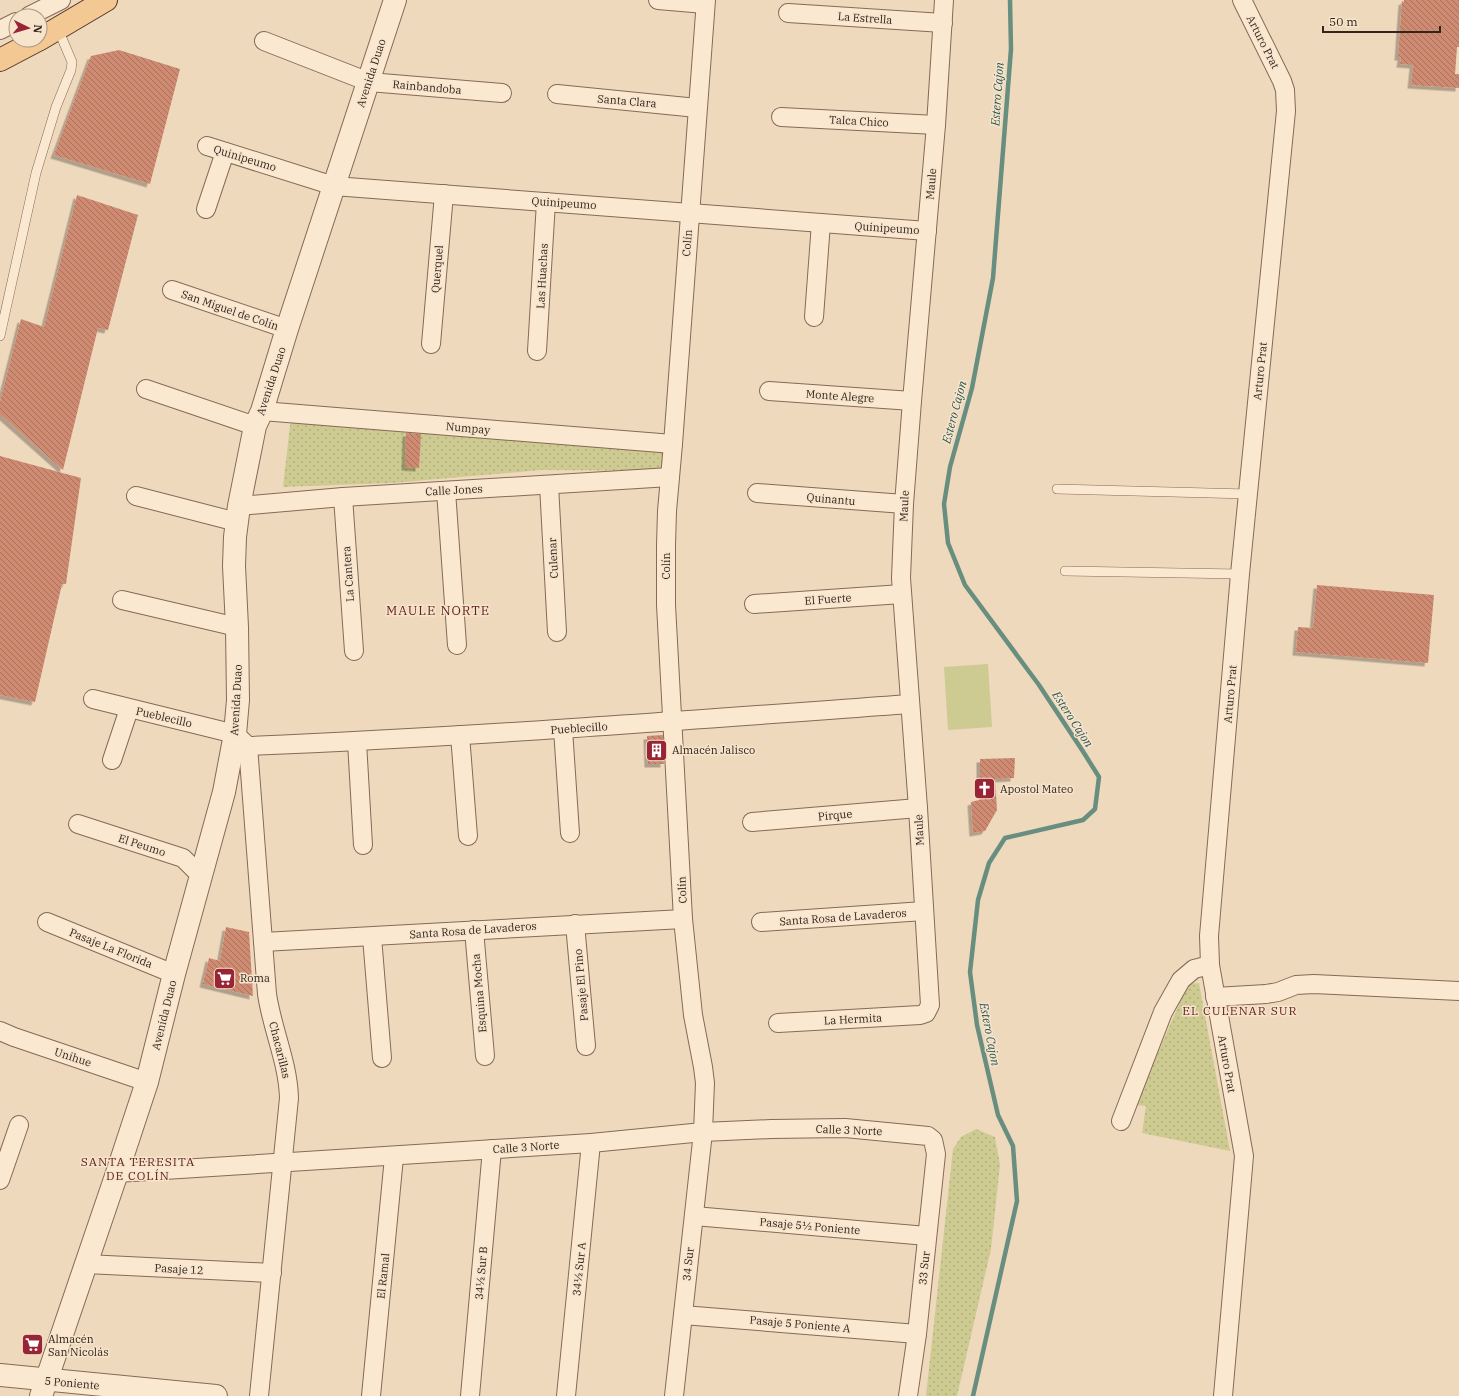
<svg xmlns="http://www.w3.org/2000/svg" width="1459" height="1396" font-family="'IBM Plex Serif',serif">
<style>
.grass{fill:url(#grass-dots)}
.pitch{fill:#cdcb91}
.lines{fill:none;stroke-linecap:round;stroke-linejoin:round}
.stream{stroke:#688e7f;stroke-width:4.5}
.building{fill:url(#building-back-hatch);filter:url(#shadow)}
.service-casing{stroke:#876956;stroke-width:10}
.minor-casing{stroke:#876956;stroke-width:20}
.tertiary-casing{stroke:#876956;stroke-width:24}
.primary-casing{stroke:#54382b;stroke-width:24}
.service{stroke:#fae8d0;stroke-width:9}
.minor{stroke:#fae8d0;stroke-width:18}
.tertiary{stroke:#fae8d0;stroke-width:22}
.primary{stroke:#f4c893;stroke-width:22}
.labels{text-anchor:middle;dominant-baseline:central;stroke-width:3;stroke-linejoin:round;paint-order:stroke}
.street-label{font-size:11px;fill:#36241b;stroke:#f6e4cd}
.poi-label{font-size:11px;fill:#36241b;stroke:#f6e4cd;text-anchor:start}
.water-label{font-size:12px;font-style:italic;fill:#2a564d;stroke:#f6e4cd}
.neighbourhood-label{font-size:12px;letter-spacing:1px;fill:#641e19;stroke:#f6e4cd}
.quarter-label{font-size:13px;letter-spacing:1px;fill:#641e19;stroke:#f6e4cd}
</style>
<defs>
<pattern id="grass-dots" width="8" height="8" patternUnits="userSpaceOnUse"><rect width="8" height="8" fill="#cdcb91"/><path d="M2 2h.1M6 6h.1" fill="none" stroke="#b1ae7c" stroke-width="1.8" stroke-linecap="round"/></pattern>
<pattern id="building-back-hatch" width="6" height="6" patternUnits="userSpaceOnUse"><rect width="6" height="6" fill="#ce8b72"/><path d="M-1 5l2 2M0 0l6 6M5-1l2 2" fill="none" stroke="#a8715d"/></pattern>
<filter id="shadow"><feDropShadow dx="-3.5" dy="3.5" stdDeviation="0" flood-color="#0004"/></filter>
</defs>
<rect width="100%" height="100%" fill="#efd9bd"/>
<g class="grass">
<polygon points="291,417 664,449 662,471 541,470 392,483 283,487"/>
<polygon points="1199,983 1230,1151 1142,1133 1146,1106 1135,1105 1188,984"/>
<polygon points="976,1129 995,1137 1000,1165 991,1249 957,1396 926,1396 953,1149 961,1137"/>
</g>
<polygon class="pitch" points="988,664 992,727 948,730 944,667"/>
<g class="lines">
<polyline class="stream" points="973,1396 1017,1201 1013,1146 998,1115 977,1025 970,972 978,900 989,863 1005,838 1083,820 1095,809 1099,777 1084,753 1039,685 965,585 948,543 944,504 950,467 972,388 993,278 1011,49 1010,0"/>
</g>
<g class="building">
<polygon points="1404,0 1459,0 1459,47 1457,47 1455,74 1459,74 1459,88 1411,85 1413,65 1400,64 1401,57 1398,57 1402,1 1404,2"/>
<polygon points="119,50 180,69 150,184 54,155 91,56"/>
<polygon points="77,195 138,215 108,330 98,328 63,470 0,414 0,402 21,319 44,327"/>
<polygon points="406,433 421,434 419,468 405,467"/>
<polygon points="0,456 81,478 66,584 62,584 35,702 0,695"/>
<polygon points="1317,585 1434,595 1428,663 1296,652 1298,627 1313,628"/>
<polygon points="663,735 664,764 648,764 647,736"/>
<polygon points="1015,758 1014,778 995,779 997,810 985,831 973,833 971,802 983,799 982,779 980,779 980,759"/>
<polygon points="226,927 249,932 253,996 203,984 209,958 220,961"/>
</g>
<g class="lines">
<defs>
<g id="service">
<polyline points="0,336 36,173 56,107 71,70 72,62 58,29"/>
<polyline points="1057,489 1248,494"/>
<polyline points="1065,571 1240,574"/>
</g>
<g id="minor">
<polyline points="658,0 705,4"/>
<polyline points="788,13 943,23"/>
<polyline points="29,16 61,0"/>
<polyline points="0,30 16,22"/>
<polyline points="264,41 369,82 502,93"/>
<polyline points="557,94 697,108"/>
<polyline points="781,117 936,125"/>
<polyline points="207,146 334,186 927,231"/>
<polyline points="206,209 225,152"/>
<polyline points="172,290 287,329"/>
<polyline points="814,317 821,223"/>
<polyline points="431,344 444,194"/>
<polyline points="537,351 546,202"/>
<polyline points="146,389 255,426"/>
<polyline points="769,391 912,401"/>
<polyline points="262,411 673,444"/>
<polyline points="549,485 557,632"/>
<polyline points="446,491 457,645"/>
<polyline points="757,493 904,504"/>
<polyline points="136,496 237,522"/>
<polyline points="343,497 354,651"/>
<polyline points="239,506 343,497 670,477"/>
<polyline points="122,600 237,627"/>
<polyline points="754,604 902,594"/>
<path d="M93,699L235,734L248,746L267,994C272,1029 288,1062 289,1098L259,1396"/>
<polyline points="563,729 570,833"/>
<polyline points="460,735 468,836"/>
<polyline points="357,742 363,845"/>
<path d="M248,746C469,737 689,720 910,704"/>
<polyline points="112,760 129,709"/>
<polyline points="752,822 918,808"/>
<polyline points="78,824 183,858 201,876"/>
<polyline points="47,922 174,974"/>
<polyline points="761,922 924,911"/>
<polyline points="575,924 586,1046"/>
<polyline points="474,930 485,1056"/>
<polyline points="372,937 382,1058"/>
<polyline points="263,942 683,919"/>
<polyline points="1215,997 1266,994 1278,992 1296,985 1314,984 1459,991"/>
<polyline points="778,1023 920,1015 926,1013 930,1005 918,808 901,578 904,504 912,401 936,125 944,0"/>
<polyline points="0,1031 14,1037 147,1082"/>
<polyline points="1121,1121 1163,1012 1181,980 1194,969 1210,965"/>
<polyline points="117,1173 591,1143 703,1132 771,1129 845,1128 928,1136 933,1140 936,1154 917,1334 908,1396"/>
<polyline points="0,1180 19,1125"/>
<polyline points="694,1216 927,1236"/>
<polyline points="86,1264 272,1273"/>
<polyline points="683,1315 917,1334"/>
<polyline points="371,1396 394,1157"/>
<polyline points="470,1396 492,1149"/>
<polyline points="566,1396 591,1143"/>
<polyline points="674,1396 703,1132 705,1083 703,1067 693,1015 683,919 666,605 666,545 667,511 673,444 706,0"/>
<polyline points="1223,1396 1244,1156 1210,965 1209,936 1240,574 1286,111 1285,90 1282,81 1242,0"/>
</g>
<g id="tertiary">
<polyline points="0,1375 216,1396"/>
<polyline points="41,1396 117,1173 147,1082 174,974 224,792 235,734 238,700 237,627 234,566 235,537 239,506 255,426 262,411 287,329 395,0"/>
</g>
<g id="primary">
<polyline points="40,39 106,0"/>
<polyline points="0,60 38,40"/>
</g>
</defs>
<use href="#service" class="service-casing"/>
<use href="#minor" class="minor-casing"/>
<use href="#tertiary" class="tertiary-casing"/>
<use href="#primary" class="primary-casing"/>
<use href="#service" class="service"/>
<use href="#minor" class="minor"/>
<use href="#tertiary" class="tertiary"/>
<use href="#primary" class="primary"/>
</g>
<defs>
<symbol id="building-square" viewBox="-11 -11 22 22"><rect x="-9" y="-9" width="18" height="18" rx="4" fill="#982435" stroke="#f6e4cd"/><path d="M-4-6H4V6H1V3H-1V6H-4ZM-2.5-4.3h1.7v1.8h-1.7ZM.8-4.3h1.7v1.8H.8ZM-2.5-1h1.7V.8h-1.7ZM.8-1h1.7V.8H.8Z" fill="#fff"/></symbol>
<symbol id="church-square" viewBox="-11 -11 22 22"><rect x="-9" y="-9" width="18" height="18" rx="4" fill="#982435" stroke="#f6e4cd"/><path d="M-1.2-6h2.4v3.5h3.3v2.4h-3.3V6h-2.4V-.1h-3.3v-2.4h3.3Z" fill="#fff"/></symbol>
<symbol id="supermarket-square" viewBox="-11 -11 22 22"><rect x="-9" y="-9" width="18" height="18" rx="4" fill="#982435" stroke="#f6e4cd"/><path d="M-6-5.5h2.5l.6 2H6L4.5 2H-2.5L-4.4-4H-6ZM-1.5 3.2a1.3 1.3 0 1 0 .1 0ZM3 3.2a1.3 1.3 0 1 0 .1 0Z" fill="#fff"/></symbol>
</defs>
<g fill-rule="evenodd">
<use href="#building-square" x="644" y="738" width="25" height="25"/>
<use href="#church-square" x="972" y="776" width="25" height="25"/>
<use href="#supermarket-square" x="212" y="966" width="25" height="25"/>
<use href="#supermarket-square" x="20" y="1332" width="25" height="25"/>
</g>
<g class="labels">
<g class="street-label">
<text transform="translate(865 18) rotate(4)">La Estrella</text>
<text transform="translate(1263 42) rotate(63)">Arturo Prat</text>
<text transform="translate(371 73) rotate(-72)">Avenida Duao</text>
<text transform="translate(427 87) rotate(5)">Rainbandoba</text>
<text transform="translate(627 101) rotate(5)">Santa Clara</text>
<text transform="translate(859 121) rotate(3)">Talca Chico</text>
<text transform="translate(245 158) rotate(17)">Quinipeumo</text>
<text transform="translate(931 184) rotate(-85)">Maule</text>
<text transform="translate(564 203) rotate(4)">Quinipeumo</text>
<text transform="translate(887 228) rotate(4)">Quinipeumo</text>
<text transform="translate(687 243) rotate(-86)">Colín</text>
<text transform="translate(437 269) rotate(-85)">Querquel</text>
<text transform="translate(542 276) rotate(-87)">Las Huachas</text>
<text transform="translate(230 310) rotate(19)">San Miguel de Colín</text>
<text transform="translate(1260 371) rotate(-84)">Arturo Prat</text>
<text transform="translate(271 381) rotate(-72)">Avenida Duao</text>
<text transform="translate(840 396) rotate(4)">Monte Alegre</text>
<text transform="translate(468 428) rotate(5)">Numpay</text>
<text transform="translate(454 490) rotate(-3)">Calle Jones</text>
<text transform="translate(831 499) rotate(5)">Quinantu</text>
<text transform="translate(904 506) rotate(-87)">Maule</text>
<text transform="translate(553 558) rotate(-93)">Culenar</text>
<text transform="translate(666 566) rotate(-90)">Colín</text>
<text transform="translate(348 574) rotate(-94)">La Cantera</text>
<text transform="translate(828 599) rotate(-4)">El Fuerte</text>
<text transform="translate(1230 694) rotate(-85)">Arturo Prat</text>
<text transform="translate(236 700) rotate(-87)">Avenida Duao</text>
<text transform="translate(164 717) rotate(13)">Pueblecillo</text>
<text transform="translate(579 728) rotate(-4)">Pueblecillo</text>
<text transform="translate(835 815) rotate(-5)">Pirque</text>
<text transform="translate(919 830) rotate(-93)">Maule</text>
<text transform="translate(142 845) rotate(18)">El Peumo</text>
<text transform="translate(682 890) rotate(-93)">Colín</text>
<text transform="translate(843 917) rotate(-4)">Santa Rosa de Lavaderos</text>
<text transform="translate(473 930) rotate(-4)">Santa Rosa de Lavaderos</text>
<text transform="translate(111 948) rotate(22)">Pasaje La Florida</text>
<text transform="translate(581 985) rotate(-95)">Pasaje El Pino</text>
<text transform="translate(479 993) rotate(-95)">Esquina Mocha</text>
<text transform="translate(164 1015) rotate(-76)">Avenida Duao</text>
<text transform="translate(853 1019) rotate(-3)">La Hermita</text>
<text transform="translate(280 1050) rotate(76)">Chacarillas</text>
<text transform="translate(73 1057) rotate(18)">Unihue</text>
<text transform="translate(1227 1064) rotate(80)">Arturo Prat</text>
<text transform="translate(849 1130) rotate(2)">Calle 3 Norte</text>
<text transform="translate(526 1147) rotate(-4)">Calle 3 Norte</text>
<text transform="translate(810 1226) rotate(5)">Pasaje 5½ Poniente</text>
<text transform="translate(688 1264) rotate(-84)">34 Sur</text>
<text transform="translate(924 1268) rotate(-84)">33 Sur</text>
<text transform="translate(179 1269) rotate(3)">Pasaje 12</text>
<text transform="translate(579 1269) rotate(-84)">34½ Sur A</text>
<text transform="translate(481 1273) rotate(-85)">34½ Sur B</text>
<text transform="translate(383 1276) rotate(-84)">El Ramal</text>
<text transform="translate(800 1324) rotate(5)">Pasaje 5 Poniente A</text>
<text transform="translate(72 1383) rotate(5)">5 Poniente</text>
</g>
<g class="poi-label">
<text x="672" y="750">Almacén Jalisco</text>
<text x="1000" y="789">Apostol Mateo</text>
<text x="240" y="978">Roma</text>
<text x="48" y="1339">Almacén<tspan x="48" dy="13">San Nicolás</tspan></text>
</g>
<g class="water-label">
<text transform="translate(997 94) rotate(-86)">Estero Cajon</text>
<text transform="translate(954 412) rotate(-75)">Estero Cajon</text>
<text transform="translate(1073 719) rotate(57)">Estero Cajon</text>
<text transform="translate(990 1034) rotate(79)">Estero Cajon</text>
</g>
<g class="neighbourhood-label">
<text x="1240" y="1010">EL CULENAR SUR</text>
<text x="138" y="1161">SANTA TERESITA<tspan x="138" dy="14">DE COLÍN</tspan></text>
</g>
<g class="quarter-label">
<text x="438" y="610">MAULE NORTE</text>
</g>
</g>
<g transform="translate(28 28) rotate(95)"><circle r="19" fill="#f6e4cd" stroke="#a99786"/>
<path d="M0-3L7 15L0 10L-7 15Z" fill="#982435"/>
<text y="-6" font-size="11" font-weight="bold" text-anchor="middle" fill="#36241b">N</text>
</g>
<path d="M1323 26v6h117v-6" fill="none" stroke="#36241b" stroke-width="2"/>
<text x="1329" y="26" font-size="12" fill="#36241b" stroke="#f6e4cd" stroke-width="3" paint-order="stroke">50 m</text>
</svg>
